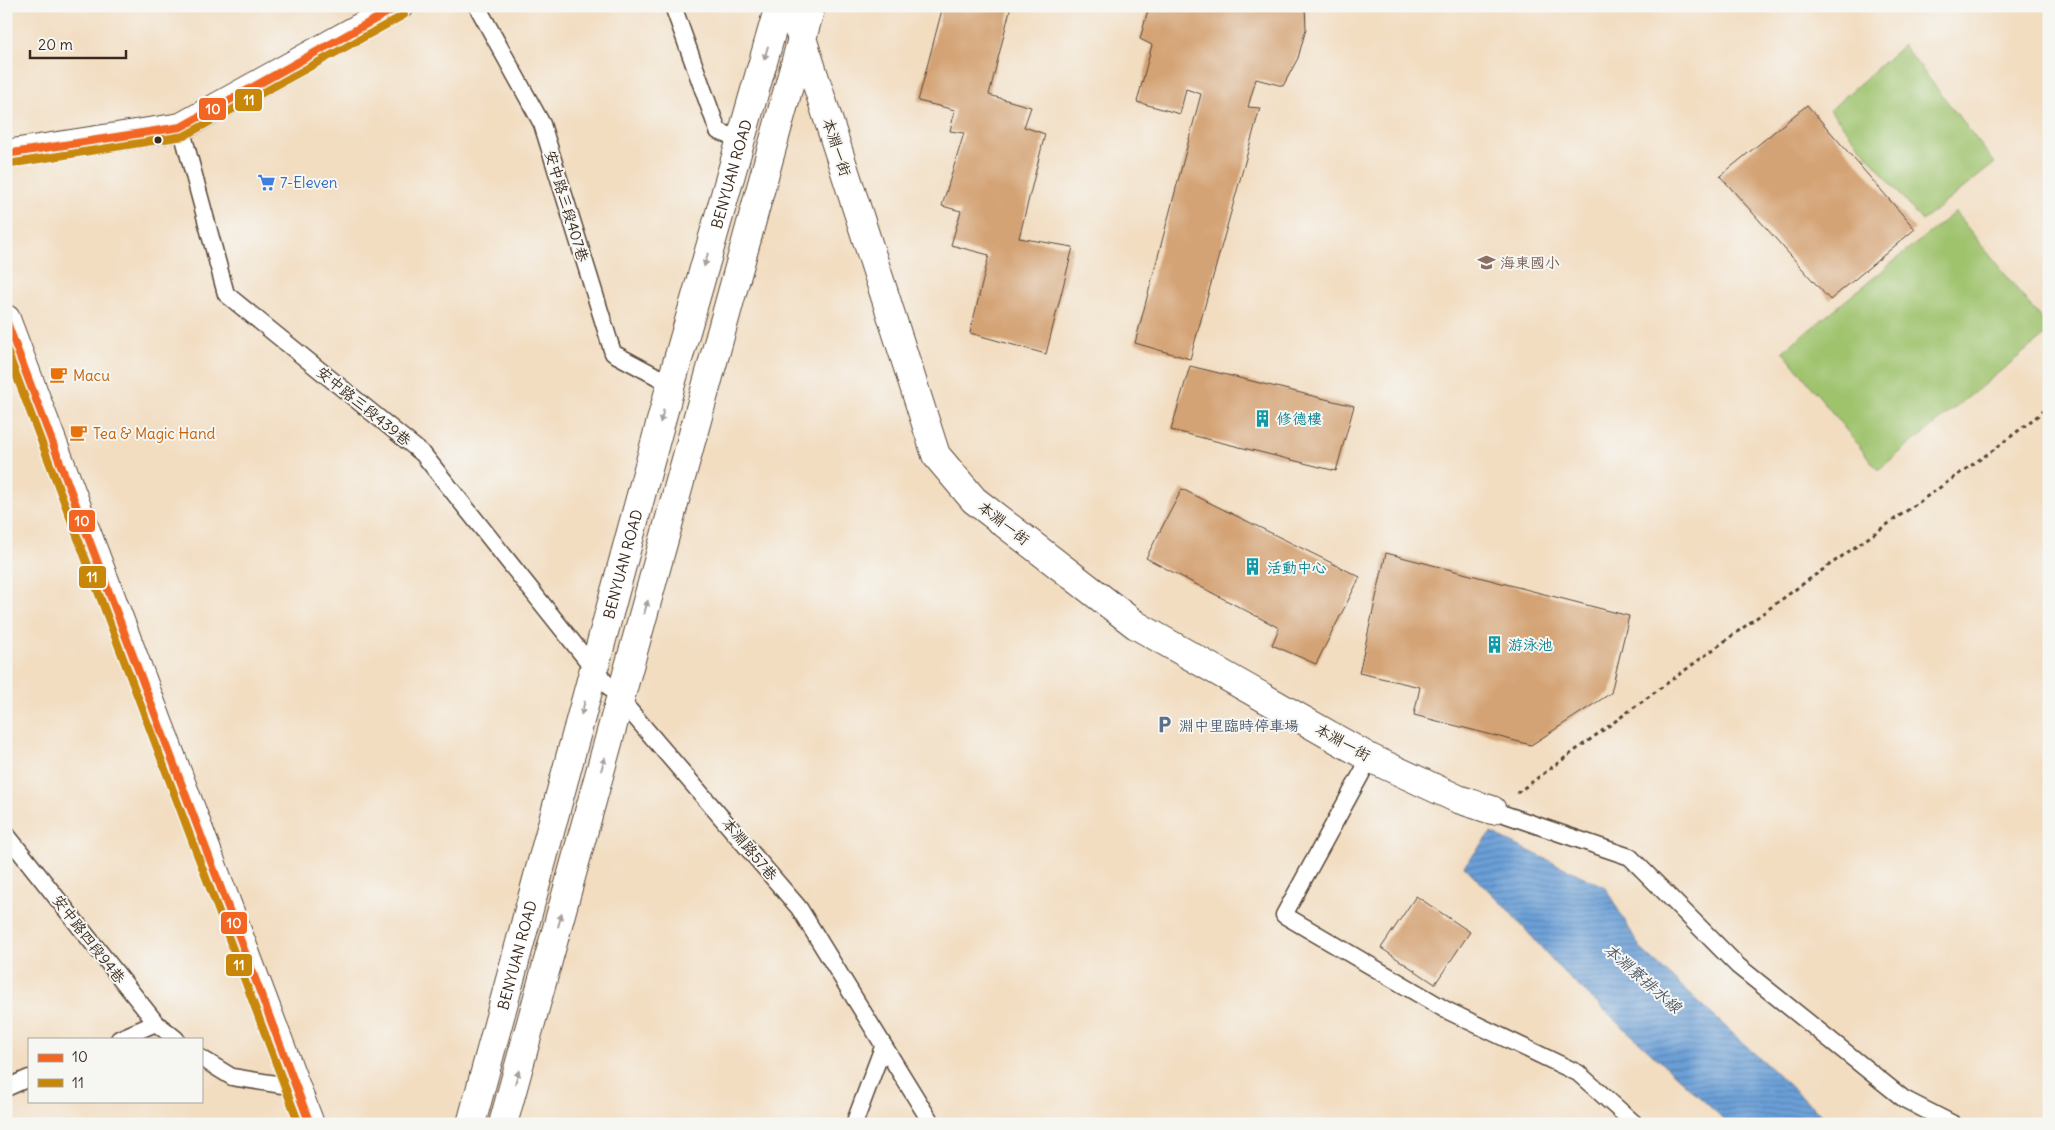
<svg xmlns="http://www.w3.org/2000/svg" width="2055" height="1130" font-family="Delius,'LXGW WenKai TC',sans-serif">
<style>
.green{fill:#9fc36d;stroke:#6d7646}
.water{fill:url(#water-rules);stroke:#52647a}
.building{fill:#d4a375}
.lines{fill:none;stroke-linecap:round;stroke-linejoin:round}
.service-casing{stroke:#564536;stroke-width:19}
.minor-casing{stroke:#564536;stroke-width:30}
.tertiary-casing{stroke:#564536;stroke-width:30}
.path{stroke:#564536;stroke-width:3;stroke-dasharray:4 4;stroke-linecap:butt}
.service{stroke:#fff;stroke-width:16}
.minor{stroke:#fff;stroke-width:28}
.tertiary{stroke:#fff;stroke-width:28}
.bus-1-casing{stroke:#f6f6f2;stroke-width:11}
.bus-2-casing{stroke:#f6f6f2;stroke-width:11}
.bus-1{stroke:#f26522;stroke-width:8}
.bus-2{stroke:#c88708;stroke-width:8}
.oneway{fill:#a79f9a}
.bus-dot{fill:#3b2a1e;stroke:#f6f6f2;stroke-width:2}
.labels{text-anchor:middle;dominant-baseline:central;stroke-width:4;stroke-linejoin:round;paint-order:stroke}
.street-label{font-size:15px;fill:#3b2a1e;stroke:#f6f6f2}
.shop-label{font-size:15px;fill:#366cbe;stroke:#f6f6f2;text-anchor:start}
.education-label{font-size:15px;fill:#785e54;stroke:#f6f6f2;text-anchor:start}
.food-label{font-size:15px;fill:#c56008;stroke:#f6f6f2;text-anchor:start}
.culture-label{font-size:15px;fill:#0d838f;stroke:#f6f6f2;text-anchor:start}
.service-label{font-size:15px;fill:#4e5e75;stroke:#f6f6f2;text-anchor:start}
.water-label{font-size:16px;font-style:italic;fill:#4e5968;stroke:#f6f6f2}
.line-badge{stroke:#f6f6f2;stroke-width:2}
.badge-label{font-size:14px;text-anchor:middle;font-weight:bold;fill:#fff}
</style>
<defs>
<pattern id="water-rules" width="6" height="5" patternUnits="userSpaceOnUse" patternTransform="scale(1.25)"><rect width="6" height="5" fill="#6a9fd7"/><path d="M0 2.5h6" fill="none" stroke="#5882ae"/></pattern>
</defs>
<rect width="100%" height="100%" fill="#f6f6f2"/>
<filter id="ink" filterUnits="userSpaceOnUse"><feTurbulence type="fractalNoise" baseFrequency=".02" numOctaves="2"/><feDisplacementMap in="SourceGraphic" scale="10" xChannelSelector="R" yChannelSelector="G"/><feConvolveMatrix kernelMatrix="1 2 1 2 8 2 1 2 1" color-interpolation-filters="sRGB"/></filter>
<filter id="wash" filterUnits="userSpaceOnUse"><feTurbulence type="fractalNoise" baseFrequency=".0096" numOctaves="4" result="noise"/><feDisplacementMap in="SourceGraphic" scale="20" xChannelSelector="R" yChannelSelector="G"/><feGaussianBlur stdDeviation="1.12" result="paint"/><feColorMatrix in="noise" values="0 0 0 0 0 0 0 0 0 0 0 0 0 0 0 0 0 1.4 0 .05"/><feComposite in="paint" operator="in"/></filter>
<g filter="url(#wash)">
<rect width="100%" height="100%" fill="#f2ddc1"/>
<g class="green">
<polygon points="1903,45 1995,163 1922,221 1830,110"/>
<polygon points="1955,212 2049,329 2049,332 1878,470 1783,351"/>
</g>
<polygon class="water" points="1491,833 1605,887 1641,949 1817,1111 1837,1124 1729,1124 1564,973 1509,911 1464,866"/>
<g id="blocks">
<g class="building">
<polygon points="943,6 1011,6 989,95 1031,107 1024,127 1045,134 1019,238 1073,247 1046,354 970,333 989,255 951,245 961,211 942,206 964,133 950,131 955,110 918,101"/>
<polygon points="1149,6 1305,6 1306,29 1298,58 1283,86 1256,79 1248,107 1260,108 1190,359 1135,343 1201,94 1186,89 1180,114 1137,102 1152,45 1140,39"/>
<polygon points="1807,105 1915,229 1830,300 1720,176"/>
<polygon points="1190,366 1354,406 1336,471 1171,430"/>
<polygon points="1182,489 1360,577 1316,664 1272,645 1279,628 1146,558"/>
<polygon points="1386,553 1629,616 1611,693 1531,745 1414,715 1420,687 1359,673"/>
<polygon points="1416,896 1470,932 1435,984 1381,948"/>
</g>
</g>
</g>
<g filter="url(#ink)">
<use href="#blocks" fill-opacity="0" stroke="#564536" stroke-width="1"/>
<g class="lines">
<defs>
<g id="service">
<polyline points="477,6 542,124 613,353 671,384"/>
<polyline points="673,6 718,131 741,140"/>
<polyline points="181,127 226,294 423,454 594,669 799,908 932,1124"/>
<polyline points="1370,758 1284,915 1446,1010 1578,1073 1635,1124"/>
<polyline points="1492,810 1630,857 1738,966 1904,1099 1953,1124"/>
<polyline points="6,834 156,1023 176,1039"/>
<polyline points="119,1039 156,1023"/>
<polyline points="201,1058 232,1077 295,1087"/>
<polyline points="6,1088 29,1078"/>
<polyline points="854,1124 883,1047"/>
</g>
<polyline id="minor" points="788,6 802,38 936,455 974,500 1136,625 1370,758 1458,799 1492,810"/>
<g id="tertiary">
<polyline points="6,154 181,127 399,6"/>
<polyline points="6,319 310,1124"/>
<path id="s1" d="M471,1124L671,384L779,6"/>
<polyline points="503,1124 811,6"/>
</g>
</defs>
<use href="#service" class="service-casing"/>
<use href="#minor" class="minor-casing"/>
<use href="#tertiary" class="tertiary-casing"/>
<polyline class="path" points="1517,793 1811,578 1996,448 2049,407"/>
<use href="#service" class="service"/>
<use href="#minor" class="minor"/>
<use href="#tertiary" class="tertiary"/>
<defs>
<g id="bus-1">
<polyline points="6,154 181,127 399,6"/>
<polyline points="6,320 310,1124"/>
</g>
<g id="bus-2">
<polyline points="8,164 184,136 404,15"/>
<polyline points="6,348 299,1124"/>
</g>
</defs>
<use href="#bus-1" class="bus-1-casing"/>
<use href="#bus-2" class="bus-2-casing"/>
<use href="#bus-1" class="bus-1"/>
<use href="#bus-2" class="bus-2"/>
</g>
<defs><path id="oneway-solid" d="M-6-.8H1V-3.2L6.5 0L1 3.2V.8H-6Z" transform="scale(1.25)"/></defs>
<g class="oneway">
<use href="#oneway-solid" transform="translate(766 53) rotate(106)"/>
<use href="#oneway-solid" transform="translate(706 260) rotate(106)"/>
<use href="#oneway-solid" transform="translate(662 416) rotate(105)"/>
<use href="#oneway-solid" transform="translate(646 607) rotate(-75)"/>
<use href="#oneway-solid" transform="translate(583 708) rotate(105)"/>
<use href="#oneway-solid" transform="translate(603 764) rotate(-74)"/>
<use href="#oneway-solid" transform="translate(560 920) rotate(-74)"/>
<use href="#oneway-solid" transform="translate(517 1077) rotate(-74)"/>
</g>
</g>
<defs>
<symbol id="supermarket-bare" viewBox="-9 -9 18 18"><path d="M-6-5.5h2.5l.6 2H6L4.5 2H-2.5L-4.4-4H-6ZM-1.5 3.2a1.3 1.3 0 1 0 .1 0ZM3 3.2a1.3 1.3 0 1 0 .1 0Z" fill="#3f7fe0" stroke="#f6f6f2" stroke-width="2.5" paint-order="stroke"/></symbol>
<symbol id="school-bare" viewBox="-9 -9 18 18"><path d="M0-5L7-2L0 1L-7-2ZM-4 1L0 2.5L4 1V4Q0 6-4 4Z" fill="#8d6e63" stroke="#f6f6f2" stroke-width="2.5" paint-order="stroke"/></symbol>
<symbol id="cafe-bare" viewBox="-9 -9 18 18"><path d="M-5.5-4.5H6V0H3Q3 3.5 0 3.5H-2.5Q-5.5 3.5-5.5 0ZM3-3.2v2h1.7v-2ZM-6 4.5H4V6H-6Z" fill="#e8710a" stroke="#f6f6f2" stroke-width="2.5" paint-order="stroke"/></symbol>
<symbol id="building-bare" viewBox="-9 -9 18 18"><path d="M-4-6H4V6H1V3H-1V6H-4ZM-2.5-4.3h1.7v1.8h-1.7ZM.8-4.3h1.7v1.8H.8ZM-2.5-1h1.7V.8h-1.7ZM.8-1h1.7V.8H.8Z" fill="#0f9aa8" stroke="#f6f6f2" stroke-width="2.5" paint-order="stroke"/></symbol>
<symbol id="parking-bare" viewBox="-9 -9 18 18"><path d="M-3.5-5.5H1a3.5 3.5 0 0 1 0 7H-1V5.5H-3.5ZM-1-3.4V-.6H.8a1.4 1.4 0 0 0 0-2.8Z" fill="#5c6f8a" stroke="#f6f6f2" stroke-width="2.5" paint-order="stroke"/></symbol>
</defs>
<g fill-rule="evenodd">
<use href="#supermarket-bare" x="254" y="170" width="25" height="25"/>
<use href="#school-bare" x="1474" y="250" width="25" height="25"/>
<use href="#cafe-bare" x="46" y="362" width="25" height="25"/>
<use href="#building-bare" x="1250" y="406" width="25" height="25"/>
<use href="#cafe-bare" x="66" y="420" width="25" height="25"/>
<use href="#building-bare" x="1240" y="554" width="25" height="25"/>
<use href="#building-bare" x="1482" y="632" width="25" height="25"/>
<use href="#parking-bare" x="1152" y="712" width="25" height="25"/>
</g>
<circle class="bus-dot" cx="158" cy="140" r="4.5"/>
<g class="labels">
<g class="street-label">
<text transform="translate(837 147) rotate(72)">本淵一街</text>
<text stroke="none"><textPath href="#s1" startOffset="985">BENYUAN ROAD</textPath></text>
<text transform="translate(567 206) rotate(73)">安中路三段407巷</text>
<text transform="translate(364 406) rotate(39)">安中路三段439巷</text>
<text transform="translate(1004 523) rotate(38)">本淵一街</text>
<text stroke="none"><textPath href="#s1" startOffset="580">BENYUAN ROAD</textPath></text>
<text transform="translate(1343 742) rotate(29)">本淵一街</text>
<text transform="translate(750 849) rotate(50)">本淵路57巷</text>
<text transform="translate(89 939) rotate(52)">安中路四段94巷</text>
<text stroke="none"><textPath href="#s1" startOffset="175">BENYUAN ROAD</textPath></text>
</g>
<g class="shop-label">
<text x="280" y="182">7-Eleven</text>
</g>
<g class="education-label">
<text x="1500" y="262">海東國小</text>
</g>
<g class="food-label">
<text x="73" y="375">Macu</text>
<text x="93" y="433">Tea &amp; Magic Hand</text>
</g>
<g class="culture-label">
<text x="1277" y="418">修德樓</text>
<text x="1267" y="567">活動中心</text>
<text x="1508" y="644">游泳池</text>
</g>
<g class="service-label">
<text x="1179" y="725">淵中里臨時停車場</text>
</g>
<g class="water-label">
<text transform="translate(1643 978) rotate(41)">本淵寮排水線</text>
</g>
</g>
<g class="line-badge">
<rect x="234" y="88" width="29" height="24" rx="5" fill="#c88708"/>
<rect x="198" y="97" width="29" height="24" rx="5" fill="#f26522"/>
<rect x="68" y="509" width="28" height="24" rx="5" fill="#f26522"/>
<rect x="78" y="565" width="29" height="24" rx="5" fill="#c88708"/>
<rect x="220" y="911" width="28" height="24" rx="5" fill="#f26522"/>
<rect x="225" y="953" width="28" height="24" rx="5" fill="#c88708"/>
</g>
<g class="badge-label">
<text x="249" y="105">11</text>
<text x="213" y="114">10</text>
<text x="82" y="526">10</text>
<text x="92" y="582">11</text>
<text x="234" y="928">10</text>
<text x="239" y="970">11</text>
</g>
<rect width="2055" height="1130" fill="none" stroke="#f6f6f2" stroke-width="25"/>
<rect x="28" y="1038" width="175" height="65" fill="#f6f6f2" stroke="#aba49d"/>
<rect x="38" y="1054" width="25" height="8" fill="#f26522" stroke="#aba49d"/>
<text x="72" y="1062" font-size="15" fill="#3b2a1e">10</text>
<rect x="38" y="1079" width="25" height="8" fill="#c88708" stroke="#aba49d"/>
<text x="72" y="1088" font-size="15" fill="#3b2a1e">11</text>
<path d="M30 50v8h96v-8" fill="none" stroke="#3b2a1e" stroke-width="2.5"/>
<text x="38" y="50" font-size="15" fill="#3b2a1e" stroke="#f6f6f2" stroke-width="4" paint-order="stroke">20 m</text>
</svg>
